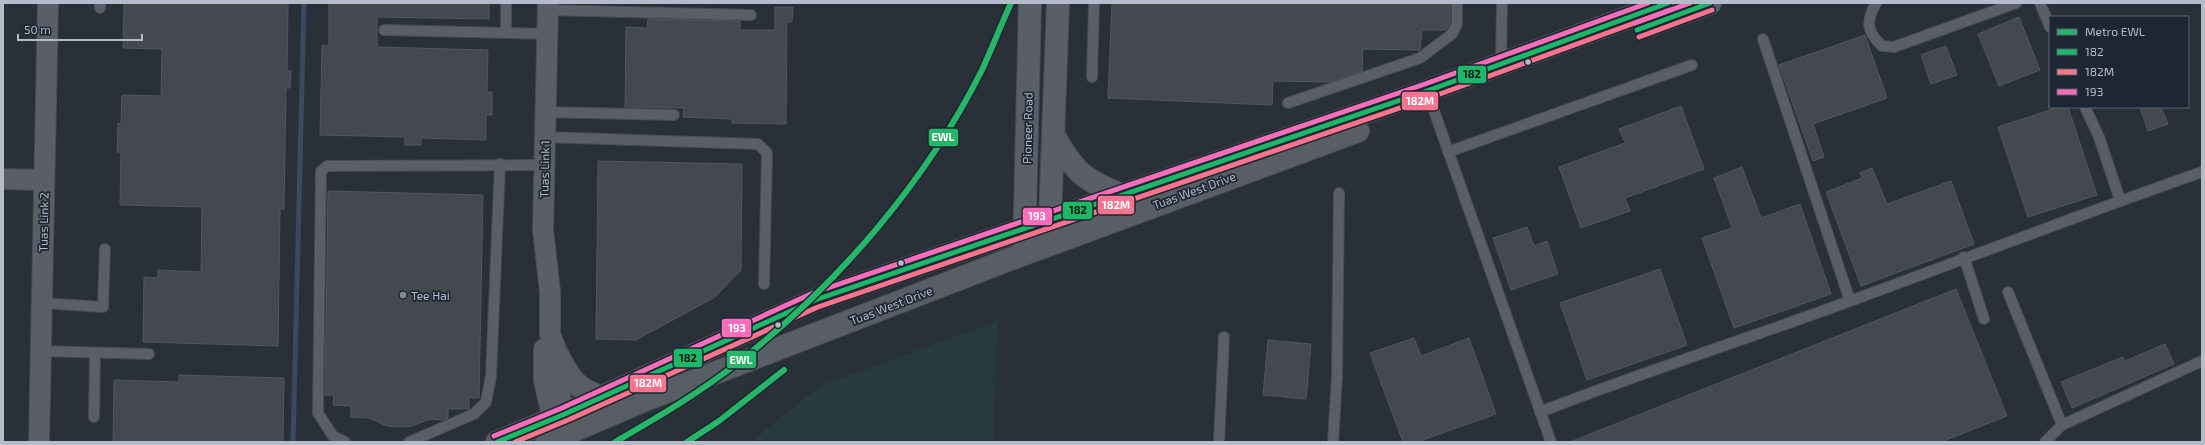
<svg xmlns="http://www.w3.org/2000/svg" width="2205" height="445" font-family="'Exo 2',sans-serif">
<style>
.green{fill:#273a3e}
.lines{fill:none;stroke-linecap:round;stroke-linejoin:round}
.stream{stroke:#384963;stroke-width:5}
.building{fill:#444950;stroke:#52575f}
.service-casing{stroke:#484c53;stroke-width:12}
.minor-casing{stroke:#484c53;stroke-width:22}
.tertiary-casing{stroke:#484c53;stroke-width:24}
.secondary-casing{stroke:#484c53;stroke-width:24}
.service{stroke:#5a5e66;stroke-width:10}
.minor{stroke:#5a5e66;stroke-width:20}
.tertiary{stroke:#5a5e66;stroke-width:22}
.secondary{stroke:#595d64;stroke-width:22}
.bus-1-casing{stroke:#1d2633;stroke-width:8}
.bus-2-casing{stroke:#1d2633;stroke-width:8}
.bus-3-casing{stroke:#1d2633;stroke-width:8}
.bus-1{stroke:#1ab867;stroke-width:5}
.bus-2{stroke:#fc738d;stroke-width:5}
.bus-3{stroke:#fb6dba;stroke-width:5}
.metro-1-casing{stroke:#1d2633;stroke-width:9}
.metro-1{stroke:#26b668;stroke-width:6}
.bus-dot{fill:#b4bcc9;stroke:#1d2633;stroke-width:1.5}
.poi-dot{fill:#848b96;stroke:#1d2633;stroke-width:1.5}
.labels{text-anchor:middle;dominant-baseline:central;stroke-width:3.5;stroke-linejoin:round;paint-order:stroke}
.street-label{font-size:12px;fill:#b4bcc9;stroke:#1d2633}
.poi-label{font-size:12px;fill:#b4bcc9;stroke:#1d2633;text-anchor:start}
.line-badge{stroke:#1d2633;stroke-width:1.5}
.badge-label{font-size:11px;text-anchor:middle;font-weight:bold;fill:#fff}
.pale-badge-label{font-size:11px;text-anchor:middle;font-weight:bold;fill:#111}
</style>
<rect width="100%" height="100%" fill="#2a3038"/>
<polygon class="green" points="998,321 993,442 751,442 820,386"/>
<g class="lines">
<polyline class="stream" points="293,442 304,3"/>
</g>
<g class="building">
<polygon points="124,3 288,3 287,71 291,71 290,88 286,88 284,209 280,209 278,346 143,342 144,277 158,278 158,270 201,272 202,207 120,205 121,152 117,152 118,123 121,124 122,95 161,96 162,49 123,48"/>
<polygon points="329,3 489,3 489,19 377,17 377,47 488,50 487,92 492,92 492,115 486,115 486,140 421,138 421,145 405,145 405,137 320,135 322,45 329,46"/>
<polygon points="1112,3 1450,3 1450,23 1446,30 1422,30 1420,50 1363,49 1362,71 1329,82 1273,81 1272,105 1108,98"/>
<polygon points="775,7 793,7 792,22 787,22 786,124 732,123 732,119 683,117 684,108 625,107 626,27 647,28 648,19 740,21 740,30 775,30"/>
<polygon points="2019,17 2040,70 1999,86 1978,34"/>
<polygon points="1865,35 1887,98 1813,124 1824,157 1813,161 1779,65"/>
<polygon points="1946,46 1957,75 1931,84 1921,55"/>
<polygon points="1681,106 1704,169 1625,198 1630,211 1581,228 1559,167 1625,143 1619,129"/>
<polygon points="2059,107 2068,107 2097,195 2028,217 1998,127"/>
<polygon points="2140,107 2161,107 2168,124 2148,131"/>
<polygon points="598,161 742,164 741,270 715,297 636,340 596,339"/>
<polygon points="1742,167 1761,218 1800,204 1831,294 1734,328 1702,238 1732,228 1714,178"/>
<polygon points="1872,168 1887,204 1951,181 1974,244 1861,286 1826,192 1862,178 1860,173"/>
<polygon points="328,191 483,195 479,398 469,398 469,409 448,409 448,418 444,420 430,419 412,426 400,427 387,426 369,418 351,417 351,406 333,405 334,395 325,395"/>
<polygon points="1527,227 1534,246 1547,241 1558,274 1511,290 1493,238"/>
<polygon points="1660,269 1687,345 1587,380 1560,303"/>
<polygon points="1956,289 2007,416 1941,442 1570,442"/>
<polygon points="1414,338 1421,356 1469,338 1496,414 1417,442 1403,442 1370,353"/>
<polygon points="1268,340 1311,344 1306,399 1263,395"/>
<polygon points="2165,344 2174,364 2072,408 2061,382 2123,357 2125,361"/>
<polygon points="179,375 284,378 283,442 113,442 114,380 179,382"/>
</g>
<g class="lines">
<defs>
<g id="service">
<path d="M1876,3C1866,21 1866,31 1882,46L1894,47L2016,3"/>
<polyline points="2040,3 2050,27"/>
<polyline points="100,8 100,3"/>
<polyline points="547,10 751,15"/>
<polyline points="384,30 547,34"/>
<polyline points="506,33 506,3"/>
<polyline points="1763,39 1850,301"/>
<polyline points="1501,64 1502,3"/>
<polyline points="1092,77 1094,3"/>
<polyline points="1427,91 1551,442"/>
<polyline points="1288,103 1420,58 1452,34 1457,24 1457,3"/>
<polyline points="2085,107 2099,137 2120,200"/>
<polyline points="545,112 674,115"/>
<polyline points="544,137 758,144 767,153 764,284"/>
<polyline points="1448,152 1692,65"/>
<polyline points="1964,257 1984,319"/>
<polyline points="2008,292 2062,425"/>
<polyline points="41,303 103,307 105,249"/>
<polyline points="40,351 149,354"/>
<path d="M1540,412C1643,372 1747,339 1850,301C1968,258 2084,213 2202,172"/>
<polyline points="94,417 95,353"/>
<polyline points="345,442 333,436 318,413 321,171 327,166 544,165"/>
<polyline points="409,442 474,414 486,402 491,376 500,164"/>
<polyline points="1219,442 1224,337"/>
<polyline points="1333,442 1337,376 1339,193"/>
<polyline points="2045,442 2062,425 2202,361"/>
</g>
<g id="minor">
<polyline points="548,3 543,229 550,292 550,334 555,347 561,402 571,428"/>
<polyline points="3,179 44,180"/>
<polyline points="544,349 544,380 552,416"/>
<polyline points="39,442 48,3"/>
</g>
<g id="tertiary">
<path d="M1054,136C1076,174 1084,180 1124,196"/>
<polyline points="1045,245 1050,220 1058,3"/>
<polyline points="1024,253 1030,3"/>
</g>
<g id="secondary">
<polyline points="1650,25 1710,3"/>
<path d="M556,352C569,376 574,389 602,397"/>
<polyline points="497,442 565,414 815,300 1427,91 1668,3"/>
<polyline points="547,442 645,400 1008,260 1358,131"/>
</g>
</defs>
<use href="#service" class="service-casing"/>
<use href="#minor" class="minor-casing"/>
<use href="#tertiary" class="tertiary-casing"/>
<use href="#secondary" class="secondary-casing"/>
<use href="#service" class="service"/>
<use href="#minor" class="minor"/>
<use href="#tertiary" class="tertiary"/>
<use href="#secondary" class="secondary"/>
<defs>
<g id="bus-1">
<polyline points="1637,30 1710,3"/>
<polyline points="497,442 565,414 815,300 1427,91 1668,3"/>
</g>
<g id="bus-2">
<polyline points="1639,37 1712,10"/>
<polyline points="515,442 568,420 818,307 1429,98 1670,10"/>
</g>
<g id="bus-3">
<polyline points="1635,23 1690,3"/>
<polyline points="494,436 562,408 813,293 1425,84 1648,3"/>
</g>
</defs>
<use href="#bus-1" class="bus-1-casing"/>
<use href="#bus-2" class="bus-2-casing"/>
<use href="#bus-3" class="bus-3-casing"/>
<use href="#bus-1" class="bus-1"/>
<use href="#bus-2" class="bus-2"/>
<use href="#bus-3" class="bus-3"/>
<defs>
<g id="metro-1">
<path d="M615,442C658,417 701,392 740,361C838,284 926,182 982,70C992,48 1001,25 1011,3"/>
<polyline points="687,442 719,421 784,370"/>
</g>
</defs>
<use href="#metro-1" class="metro-1-casing"/>
<use href="#metro-1" class="metro-1"/>
</g>
<g class="bus-dot">
<circle cx="1528" cy="62" r="3.5"/>
<circle cx="901" cy="263" r="3.5"/>
<circle cx="778" cy="325" r="3.5"/>
</g>
<circle class="poi-dot" cx="403" cy="295" r="4"/>
<g class="labels">
<g class="street-label">
<text transform="translate(1027 128) rotate(-89)">Pioneer Road</text>
<text transform="translate(544 169) rotate(-89)">Tuas Link 1</text>
<text transform="translate(1194 190) rotate(-20)">Tuas West Drive</text>
<text transform="translate(43 222) rotate(-89)">Tuas Link 2</text>
<text transform="translate(891 305) rotate(-21)">Tuas West Drive</text>
</g>
<g class="poi-label">
<text x="411" y="295">Tee Hai</text>
</g>
</g>
<g class="line-badge">
<rect x="1457" y="65" width="30" height="19" rx="4" fill="#1ab867"/>
<rect x="1401" y="91" width="38" height="20" rx="4" fill="#fc738d"/>
<rect x="928" y="128" width="31" height="19" rx="4" fill="#26b668"/>
<rect x="1097" y="195" width="38" height="20" rx="4" fill="#fc738d"/>
<rect x="1062" y="201" width="31" height="19" rx="4" fill="#1ab867"/>
<rect x="1022" y="207" width="31" height="19" rx="4" fill="#fb6dba"/>
<rect x="721" y="318" width="31" height="20" rx="4" fill="#fb6dba"/>
<rect x="673" y="348" width="30" height="20" rx="4" fill="#1ab867"/>
<rect x="726" y="350" width="31" height="19" rx="4" fill="#26b668"/>
<rect x="629" y="374" width="38" height="19" rx="4" fill="#fc738d"/>
</g>
<g class="badge-label">
<text x="1420" y="105">182M</text>
<text x="943" y="141">EWL</text>
<text x="1116" y="209">182M</text>
<text x="1037" y="220">193</text>
<text x="737" y="332">193</text>
<text x="741" y="364">EWL</text>
<text x="648" y="387">182M</text>
</g>
<g class="pale-badge-label">
<text x="1472" y="78">182</text>
<text x="1078" y="214">182</text>
<text x="688" y="362">182</text>
</g>
<rect width="2205" height="445" fill="none" stroke="#b4bcc9" stroke-width="8"/>
<rect x="2049" y="16" width="140" height="92" fill="#1d2633" stroke="#59626f"/>
<rect x="2057" y="29" width="20" height="6" fill="#26b668" stroke="#59626f"/>
<text x="2085" y="36" font-size="12" fill="#b4bcc9">Metro EWL</text>
<rect x="2057" y="49" width="20" height="6" fill="#1ab867" stroke="#59626f"/>
<text x="2085" y="56" font-size="12" fill="#b4bcc9">182</text>
<rect x="2057" y="69" width="20" height="6" fill="#fc738d" stroke="#59626f"/>
<text x="2085" y="76" font-size="12" fill="#b4bcc9">182M</text>
<rect x="2057" y="89" width="20" height="6" fill="#fb6dba" stroke="#59626f"/>
<text x="2085" y="96" font-size="12" fill="#b4bcc9">193</text>
<path d="M18 34v6h124v-6" fill="none" stroke="#b4bcc9" stroke-width="2"/>
<text x="24" y="34" font-size="12" fill="#b4bcc9" stroke="#1d2633" stroke-width="3" paint-order="stroke">50 m</text>
</svg>
